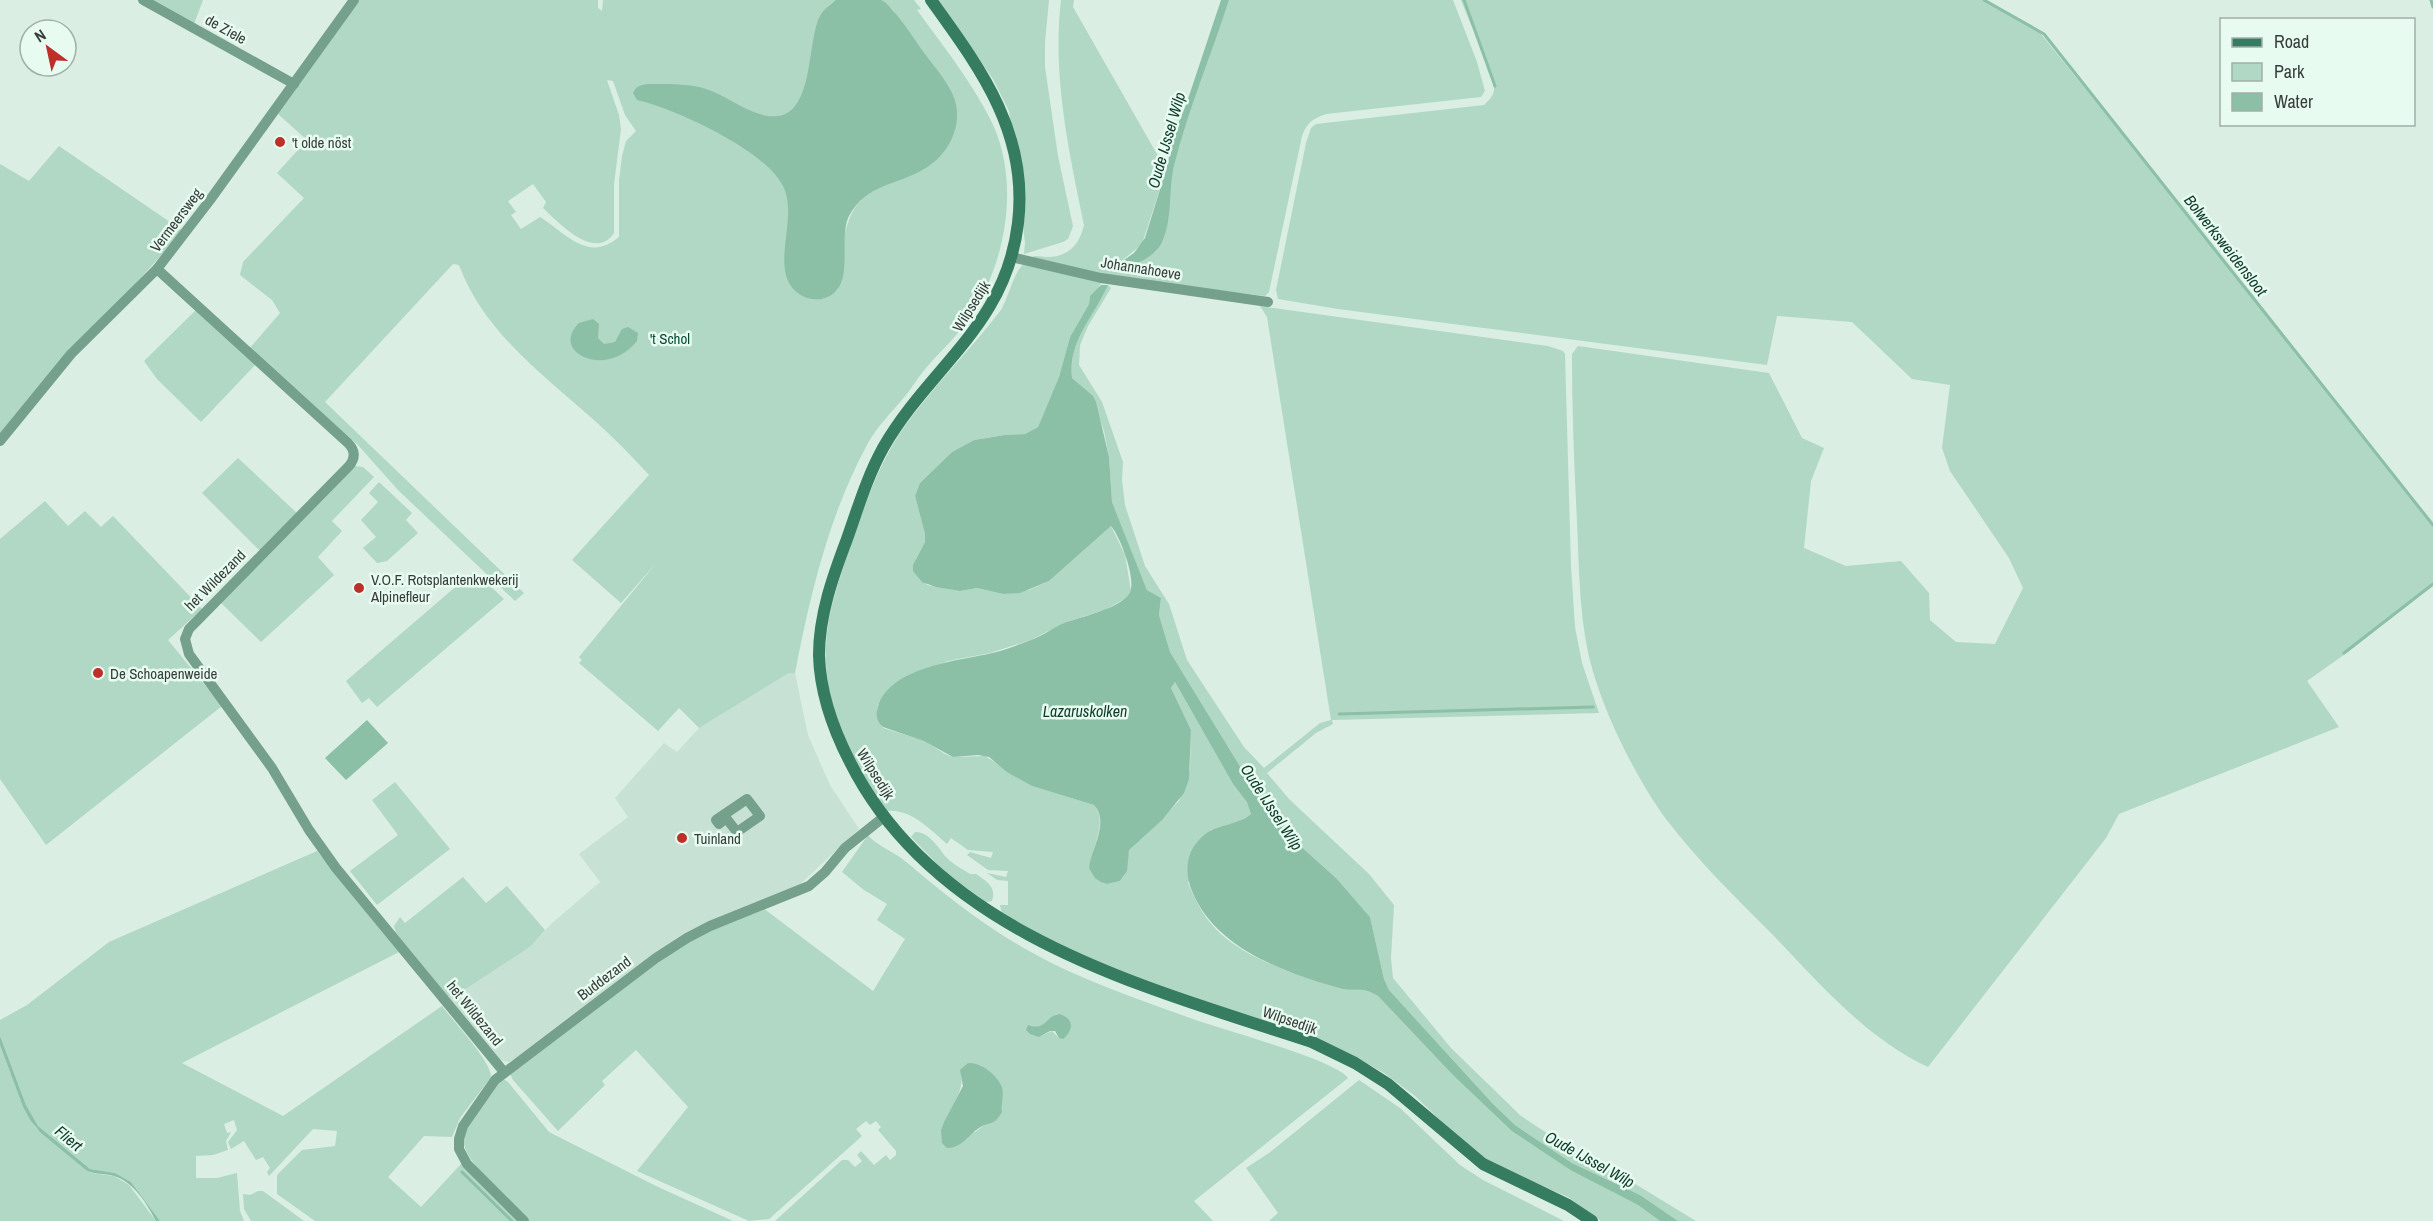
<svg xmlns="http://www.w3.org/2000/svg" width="2433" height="1221" font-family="'Archivo Narrow',sans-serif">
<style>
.built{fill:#c7e1d5}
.green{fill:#b0d8c4;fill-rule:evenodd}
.water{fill:#8bbfa6}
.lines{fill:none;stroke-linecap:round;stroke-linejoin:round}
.stream{stroke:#8bbfa6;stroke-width:3}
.street{stroke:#75a08c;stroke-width:10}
.secondary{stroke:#367c60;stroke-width:12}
.poi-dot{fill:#bd2f28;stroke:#e8fbf1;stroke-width:2}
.labels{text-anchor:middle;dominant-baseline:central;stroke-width:5;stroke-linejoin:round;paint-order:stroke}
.street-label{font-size:15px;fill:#373e3a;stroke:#e8fbf1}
.poi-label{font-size:15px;fill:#373e3a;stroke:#e8fbf1;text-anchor:start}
.park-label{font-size:15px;fill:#064c35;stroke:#e8fbf1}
.water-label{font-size:16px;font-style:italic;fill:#0f3b2a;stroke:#e8fbf1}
</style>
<rect width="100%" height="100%" fill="#daeee4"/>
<polygon class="built" points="789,673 795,673 808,735 830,785 859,829 796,888 516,1059 509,1062 500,1060 447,995 531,946 551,924 600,882 579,854 628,817 615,798 664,743 677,752 699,728"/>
<g class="green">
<polygon points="148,0 203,0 194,24"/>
<path d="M359,0H598V8L602,11L603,0H857L809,299C821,301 830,297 838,289C844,238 840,193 901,179L950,89L892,9L869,0H914L921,9L917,10C943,46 976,87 994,127C1021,190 1004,272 964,325C952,342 935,356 922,373C916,380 912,388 906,395C893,411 877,426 867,445C829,515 810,595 795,673H789L699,728L679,708L658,731L579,663L582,660L579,657L657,562L621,603L572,560L649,475C636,461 622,446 607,432C553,381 486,338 459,265L453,264L325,402L524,593L515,601L398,490L358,445L249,349L280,313L272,300L240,275L243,262L304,198L277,173L307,140L278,114ZM607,80L613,81L625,115L636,131L626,141L622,156L619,181V237C588,263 567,234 540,217L521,229L511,215L516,212L508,201L533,184L546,202L543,208C558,222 595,262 614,233V184L621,129L619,115Z"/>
<polygon points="938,0 1049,0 1045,42 1045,67 1058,156 1073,226 1068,239 1063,242 1024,254 1025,243 1009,111 993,79"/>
<path d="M1061,0H1074L1073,7L1166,170L1142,244L1113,268L1118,273L1156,251L1166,230L1170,182L1185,121L1229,0H1453L1477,62L1485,91L1481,97L1326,114C1312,119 1307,123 1302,136L1269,292L1265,296L1103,276L1030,258C1036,254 1041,257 1048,257C1068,257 1080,244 1084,225C1069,151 1052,76 1061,0Z"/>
<path d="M1461,0H1982L2036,28L2041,34L2263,308L2433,525V584L2348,652L2307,681L2339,727L2119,814L2106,838L1928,1067C1866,1038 1820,984 1774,936C1737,899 1698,861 1666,819C1635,777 1599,704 1588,652C1579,609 1579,565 1577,521C1574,465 1572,410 1572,354L1578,346L1769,373L1802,438L1824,448L1811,481L1804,548L1846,566L1901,561L1929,593L1930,620L1956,642L1995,644L2023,588L2009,558L1950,471L1942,448L1950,385L1912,379L1852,322L1777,316L1767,365L1338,309L1278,299L1276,290L1306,143L1311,128L1316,124L1484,105C1488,101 1493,97 1494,90C1495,78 1467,16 1461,0Z"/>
<polygon points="59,146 183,231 0,434 0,164 29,181"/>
<path d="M1023,265L1102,281L1096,292L1090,296L1089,304L1070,337L1059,377L1038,427L1025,434L1005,435L974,440L952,452L920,483L915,496L925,534V542L916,559L927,585L960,591L977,588L1003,594L1029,590L1049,581L1111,526L1125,555L1131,591L1126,598L1105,610L1066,622L1031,640L990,653L948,661L912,674L900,681L878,705L877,718L883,728L925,741L945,754L953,757L985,756L1032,786L1094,805C1115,829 1069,871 1107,884L1120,881L1124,876L1129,850L1179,801L1190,769L1191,730L1171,688L1175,682L1233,784L1247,801L1251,814C1239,823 1225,828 1211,830L1188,883C1196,902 1205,920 1221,934C1249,960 1302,977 1339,988C1356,993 1360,985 1378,996L1451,1073L1572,1171L1638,1205L1660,1221H1601L1568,1197L1512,1173L1483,1158L1462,1141L1415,1096L1384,1073L1346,1052L1141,981L1064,947L1002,914L1000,905H1008V881L997,880L987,873L1006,877L1008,871L988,870L967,855L970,852L991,858L993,852L968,850L951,838L947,844C931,830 910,808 887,811C854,766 823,705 826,647C827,611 841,575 852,541C865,504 878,467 900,433C930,389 969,352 1001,310C1008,298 1015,270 1023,265Z"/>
<path d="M1108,285L1111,288L1088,326L1080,345L1079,365L1102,402L1123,462L1122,480L1125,505L1145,566L1169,604L1187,660L1244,747L1264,768L1320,723L1331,720L1267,317L1260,306L1548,346L1563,351L1565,354L1571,567L1575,627L1582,663L1599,713L1332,720L1333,724L1316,733L1267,773L1289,799L1369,874L1394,905L1391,958L1393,978L1451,1048L1521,1116L1586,1159L1632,1182L1696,1221H1678L1640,1195L1572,1163L1516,1126L1493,1104L1389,990L1384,979L1370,917L1337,879L1286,833L1252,786L1170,652L1159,615L1161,598L1147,590L1145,585L1112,502L1109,457L1104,431L1092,396L1072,378C1069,337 1093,319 1108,285Z"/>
<polygon points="196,310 256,364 201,422 157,379 144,361"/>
<polygon points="238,458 298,514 261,552 202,493"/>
<polygon points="355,466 363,467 374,477 332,521 342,531 318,557 334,575 261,642 219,601"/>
<polygon points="379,482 412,513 406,520 418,533 387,561 377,563 363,548 376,537 361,520 378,502 369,493"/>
<polygon points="45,501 68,526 85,511 101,527 113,516 202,609 168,640 222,706 46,845 0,779 0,539"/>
<polygon points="474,571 504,599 377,707 369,698 362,703 346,681"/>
<polygon points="395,782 450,849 377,905 350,871 398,835 372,800"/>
<path d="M915,832C928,831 938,847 945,856C951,863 962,869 970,874H976C986,881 997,887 992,901L986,902L946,873L911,837Z"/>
<path d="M868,835C878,847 893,851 905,861C944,894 984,926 1029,951C1080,980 1138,999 1193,1019C1220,1029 1336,1060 1348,1078L1194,1201L1213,1221H775L842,1160H848L855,1167L862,1161L857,1155L861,1151L874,1165L886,1155L890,1160L896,1155V1151L878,1130L881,1127L876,1121L870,1125L866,1121L856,1129L862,1136L769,1219L749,1221L637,1171L688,1107L636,1050L602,1081L605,1085L558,1131L513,1080L510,1074L511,1071L688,941L763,908L873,991L905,939L877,920L887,904L864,890L842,872ZM1057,1014L1066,1017L1059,1038L1052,1031L1041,1036L1030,1025L1036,1028L1045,1024ZM961,1075L1002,1087V1112L975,1132L941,1130C947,1113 965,1091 961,1075Z"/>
<path d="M317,851L399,952L182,1063L283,1116L442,1006C452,1020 492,1062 491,1077L460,1118L452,1137L424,1136L388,1177L421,1207L462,1163L520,1221H315L277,1194V1175L302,1150L335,1146L337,1131L313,1129L269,1176L267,1172L270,1168L263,1157L256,1160L244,1141L231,1149L228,1142L237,1130L234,1120L224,1124L227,1133L231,1132L226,1141L228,1150L213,1155L196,1156V1178H217L237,1173L240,1211L244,1221H160L131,1182L115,1173L90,1169L38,1126L26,1105L0,1036V1020L27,1005L109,942Z"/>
<polygon points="463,877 486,903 507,886 545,930 531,946 452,998 447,995 396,933 394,926 400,917 405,923"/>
<polygon points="0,1045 23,1107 36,1128 92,1173 114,1176 129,1185 156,1221 0,1221"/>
<path d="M502,1078L508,1082L549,1132L656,1186L733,1221H529C514,1205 459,1159 464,1138C468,1116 489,1096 502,1078Z"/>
<polygon points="1359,1080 1400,1108 1460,1165 1483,1180 1564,1221 1269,1221 1278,1213 1246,1168 1269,1153"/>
<polygon points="258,1191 263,1191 304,1221 251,1221 244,1209 243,1194 250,1195"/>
</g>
<g class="water">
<path d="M836,0H881L886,3C900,17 911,34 922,50C932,64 946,79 953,95C965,123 949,155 924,169C896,186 867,183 849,216C837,240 857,287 825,298C819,300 813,300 807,298C762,279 801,221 783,186C765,150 676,109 637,100L633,93C637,83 647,84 656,84C673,84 690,84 706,89C728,96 754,119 778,116C814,112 807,40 820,16C823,9 831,5 836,0Z"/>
<path d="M1221,0H1229C1211,56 1188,109 1174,166C1168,190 1173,219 1162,242C1155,258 1132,265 1118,273L1115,272L1113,268L1134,253L1145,238L1166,170L1175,131L1186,105Z"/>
<path d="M1101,285H1108C1094,317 1068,340 1072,378L1093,396L1096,402L1109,457L1112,502L1145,585L1147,590L1161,598L1159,615L1170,652L1252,786L1286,833L1337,879L1370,917L1384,979L1389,990L1493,1104L1516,1126L1572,1163L1640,1195L1678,1221H1660L1638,1205L1572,1171L1512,1131L1451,1073L1378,996C1360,985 1356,993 1339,988C1283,972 1215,948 1192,891C1184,872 1186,851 1202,837C1215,824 1237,826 1251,814L1247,802L1233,784L1175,682L1171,688L1191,730L1189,779L1184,793L1162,820L1129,850L1127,871L1120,881L1107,884L1101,882L1095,878L1089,868C1091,849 1110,822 1094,805L1032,786L1007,772L989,757L978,755L953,757L924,741L883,727C877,722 875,716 878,707C889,668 955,661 988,654C1002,651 1018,645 1031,640C1043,636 1052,628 1064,623C1080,617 1119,609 1129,594C1138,582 1120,536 1111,526L1049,581L1020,593L1003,594L977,588L960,591L936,587L922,582L913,571V565L925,542V534L915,496L920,483L952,452L974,440L1005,435L1025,434L1038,427L1059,377L1070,337L1089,304L1090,296Z"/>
<path d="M593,319L599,324L598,338L604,344L615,342L622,329L628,327L638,333L637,341C606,380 549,352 579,323Z"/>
<polygon points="367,720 388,743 346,780 325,758"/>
<path d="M1059,1014C1074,1018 1074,1030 1063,1039L1059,1038L1055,1031H1050L1039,1037L1030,1034L1026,1030L1028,1025C1047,1031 1044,1017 1059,1014Z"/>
<path d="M0,1036L26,1105L38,1126L90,1169L115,1173L131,1182L160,1221H156C147,1204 134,1182 114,1176C104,1173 95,1175 86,1170L40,1132L31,1121L23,1107L0,1045Z"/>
<path d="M968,1063C981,1062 997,1075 1002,1087C1004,1096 1001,1104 1002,1112C992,1128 991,1120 979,1128C968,1135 962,1148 947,1148L942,1143L941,1130L944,1122L963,1086L960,1070Z"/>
</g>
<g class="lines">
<g class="stream">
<polyline points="1464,0 1495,86"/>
<polyline points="1984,0 2044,34 2433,525"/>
<polyline points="2431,0 2433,7"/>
<polyline points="2344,653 2433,584"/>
<polyline points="1339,714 1593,707"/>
<polyline points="462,1172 512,1221"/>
</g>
<g class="street">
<polyline points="143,0 294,84"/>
<polyline points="1011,257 1101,278 1268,302"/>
<path d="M157,269L348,443C355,450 356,458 349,466L189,629L185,639L189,654L272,768L309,830L336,868L504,1072"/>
<polyline points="0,441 71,354 157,269 210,200 354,0"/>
<polygon points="747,799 760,816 737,832 726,818 719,824 716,820"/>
<polyline points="524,1221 467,1164 459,1149 459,1139 463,1126 495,1080 656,958 687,938 710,926 809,886 825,872 845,848 885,816"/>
</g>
<path class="secondary" d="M931,0C980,68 1029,133 1018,223C1006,326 930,366 883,448C867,477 858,508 847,539C833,576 819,615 819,655C820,693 833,729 850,762C936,934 1144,987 1312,1042L1355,1063L1388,1084L1483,1164L1568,1205L1592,1221"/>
</g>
<g class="poi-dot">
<circle cx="280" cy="142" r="6"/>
<circle cx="359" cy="588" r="6"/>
<circle cx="98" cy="673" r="6"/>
<circle cx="682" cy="838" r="6"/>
</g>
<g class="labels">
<g class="street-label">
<text transform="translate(226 29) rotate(29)">de Ziele</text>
<text transform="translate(176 220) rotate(-53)">Vermeersweg</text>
<text transform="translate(1141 268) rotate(9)">Johannahoeve</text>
<text transform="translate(971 306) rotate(-58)">Wilpsedijk</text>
<text transform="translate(215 580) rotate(-45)">het Wildezand</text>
<text transform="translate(876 774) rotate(58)">Wilpsedijk</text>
<text transform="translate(604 978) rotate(-37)">Buddezand</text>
<text transform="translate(475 1013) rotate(51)">het Wildezand</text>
<text transform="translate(1290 1020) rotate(19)">Wilpsedijk</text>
</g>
<g class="poi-label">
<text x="292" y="142">'t olde nöst</text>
<text x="371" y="579">V.O.F. Rotsplantenkwekerij<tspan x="371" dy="17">Alpinefleur</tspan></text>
<text x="110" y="673">De Schoapenweide</text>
<text x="694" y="838">Tuinland</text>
</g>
<g class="park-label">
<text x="670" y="338">'t Schol</text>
</g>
<g class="water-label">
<text transform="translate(1166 140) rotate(-74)">Oude IJssel Wilp</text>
<text transform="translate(2226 245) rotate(52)">Bolwerksweidensloot</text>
<text x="1085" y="711">Lazaruskolken</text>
<text transform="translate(1272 807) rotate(57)">Oude IJssel Wilp</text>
<text transform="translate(69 1138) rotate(40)">Fliert</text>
<text transform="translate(1590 1159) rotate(29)">Oude IJssel Wilp</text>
</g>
</g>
<rect x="2220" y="18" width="195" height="108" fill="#e8fbf1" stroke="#a1afa8" stroke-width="1.5"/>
<rect x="2232" y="38" width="30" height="9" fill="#367c60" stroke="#a1afa8" stroke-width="1.5"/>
<text x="2274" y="48" font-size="18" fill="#373e3a">Road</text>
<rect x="2232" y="63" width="30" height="18" fill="#b0d8c4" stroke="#a1afa8" stroke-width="1.5"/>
<text x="2274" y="78" font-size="18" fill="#373e3a">Park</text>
<rect x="2232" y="93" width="30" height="18" fill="#8bbfa6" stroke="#a1afa8" stroke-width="1.5"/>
<text x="2274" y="108" font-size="18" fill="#373e3a">Water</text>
<g transform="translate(48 48) rotate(327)"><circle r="28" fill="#e8fbf1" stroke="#a1afa8" stroke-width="1.5"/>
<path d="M0-4.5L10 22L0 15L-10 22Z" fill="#bd2f28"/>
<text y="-9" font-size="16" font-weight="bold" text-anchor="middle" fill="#373e3a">N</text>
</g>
</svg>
